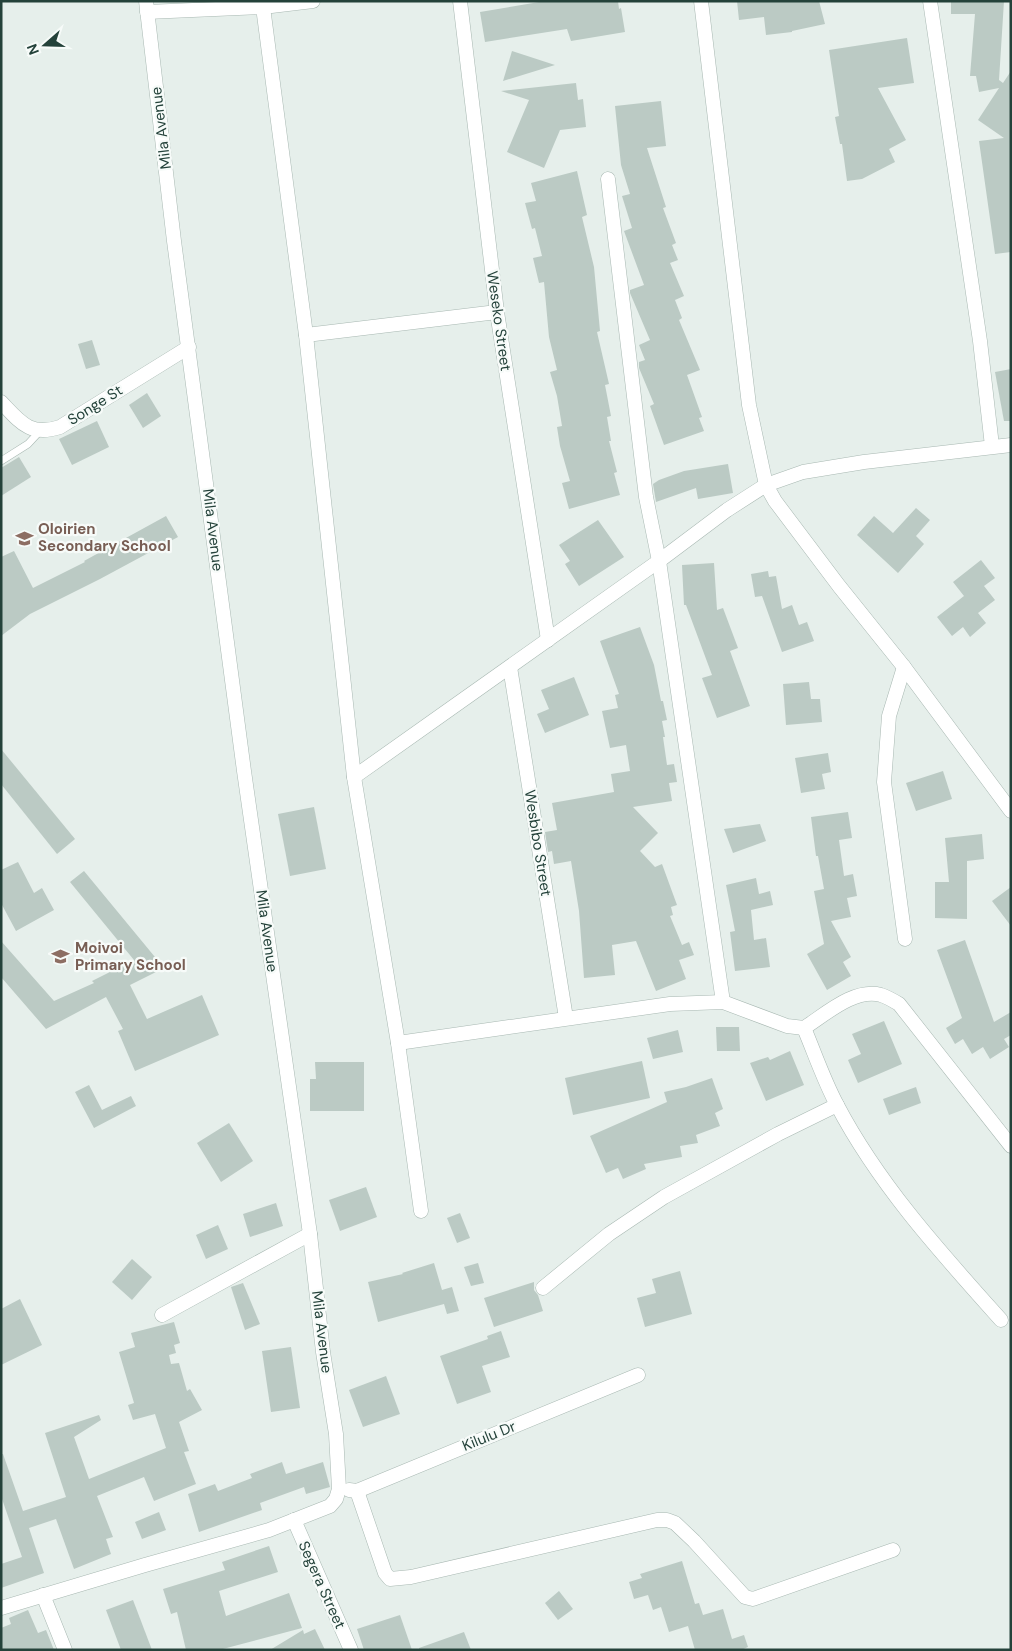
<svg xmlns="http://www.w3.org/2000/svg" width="1012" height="1651" font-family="'DM Sans',sans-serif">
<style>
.building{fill:#bbcac4}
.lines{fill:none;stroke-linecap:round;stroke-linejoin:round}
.lane-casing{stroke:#a8b8b2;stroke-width:8}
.street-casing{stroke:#a8b8b2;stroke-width:15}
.lane{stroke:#fff;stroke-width:7}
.street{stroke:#fff;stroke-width:14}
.labels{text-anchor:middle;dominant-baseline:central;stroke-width:4.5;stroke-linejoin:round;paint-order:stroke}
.street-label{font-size:15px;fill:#24423a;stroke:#f7fbf9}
.education-label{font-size:15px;font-weight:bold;fill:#785e54;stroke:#f7fbf9;text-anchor:start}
</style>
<rect width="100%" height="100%" fill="#e6efeb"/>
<g class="building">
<polygon points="545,1 618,1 619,9 621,8 625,32 571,41 567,29 485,42 480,12"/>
<polygon points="737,1 819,1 825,24 792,31 792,32 766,35 764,17 739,20"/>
<polygon points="1004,1 999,80 1003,83 1011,71 1011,252 995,254 979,141 1004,138 978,120 999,88 979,92 976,76 970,76 975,14 951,14 951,2"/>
<polygon points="907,38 914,83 878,88 906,140 889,149 895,162 862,179 847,181 842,144 840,144 835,117 839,116 829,50"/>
<polygon points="512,51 555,65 503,81"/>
<polygon points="576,83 578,100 583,99 586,127 560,130 544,168 507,152 529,100 501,91"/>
<polygon points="661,101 666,146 647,148 666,207 663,208 676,243 672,245 678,260 670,263 684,296 675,300 682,318 679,320 700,370 687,375 702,417 699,418 704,431 664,445 650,406 654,404 639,368 639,362 645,360 639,345 650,340 630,293 630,290 644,285 624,231 632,228 622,196 630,194 621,165 615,106"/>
<polygon points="577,171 587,215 582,217 594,267 600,331 597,332 609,384 605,385 611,416 607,417 611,441 609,441 617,472 614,473 620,495 569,509 562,483 570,481 560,446 557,427 562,426 557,396 550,372 557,370 549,337 544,282 539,283 533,258 542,256 535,228 532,229 525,203 536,201 531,183"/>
<polygon points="92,340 100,365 86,369 78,344"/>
<polygon points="1011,369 1011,421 1004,421 995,372"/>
<polygon points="147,393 161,416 143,428 129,405"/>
<polygon points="97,421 109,447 72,465 59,439"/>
<polygon points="19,457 31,477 1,496 1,468"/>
<polygon points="728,464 733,493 698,499 696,488 656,502 653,484 659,480 684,471"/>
<polygon points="916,508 930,520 916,536 924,544 898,573 857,535 874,516 893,533"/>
<polygon points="166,516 178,537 100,579 30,614 1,636 1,557 14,551 33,588 85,562 84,561"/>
<polygon points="598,520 624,557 579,586 565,564 570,561 559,545"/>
<polygon points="981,560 995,578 984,586 995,600 978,613 986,623 970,637 963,627 952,636 937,617 964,596 953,582"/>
<polygon points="714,563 717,610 723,608 738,648 730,651 750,706 717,718 702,678 712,675 686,605 684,605 682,565"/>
<polygon points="768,571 769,577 776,576 782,609 792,605 799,625 807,622 814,641 782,652 762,596 755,597 751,574"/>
<polygon points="640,627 654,665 661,701 663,701 667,720 662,721 665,737 663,737 667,765 674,764 677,782 669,783 672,801 633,807 658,833 640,851 655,867 662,864 677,905 671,907 673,915 670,916 682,945 689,942 694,955 679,960 686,979 656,991 636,941 612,945 615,975 584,978 579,911 571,861 554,864 552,851 548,852 545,832 557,830 552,803 614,792 611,774 630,771 626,745 610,748 602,711 618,708 615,695 619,694 600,641"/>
<polygon points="574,677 589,715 545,733 537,714 549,709 541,690"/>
<polygon points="809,682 811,699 820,699 822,722 786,725 783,684"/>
<polygon points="1,749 75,839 57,854 1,784"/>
<polygon points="828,753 831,772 822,774 825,789 801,793 795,758"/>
<polygon points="943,771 952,799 916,811 906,783"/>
<polygon points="314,807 326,869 290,876 278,814"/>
<polygon points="848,812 852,838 839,840 844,876 853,874 857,896 847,898 851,917 831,921 851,957 843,962 851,976 827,990 807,954 824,944 814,891 824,889 818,856 816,856 811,817"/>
<polygon points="760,824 766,841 733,853 724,829"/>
<polygon points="982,834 984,859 967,861 967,919 935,918 935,882 949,882 945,838"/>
<polygon points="18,862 34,893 42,888 54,910 16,931 1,903 1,870"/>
<polygon points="84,871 164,968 130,985 147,1019 202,995 219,1035 135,1071 118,1031 123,1029 106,997 46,1029 1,977 1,941 54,1001 94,983 92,981 134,960 70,882"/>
<polygon points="756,878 759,894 770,891 773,905 751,910 754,940 766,938 770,967 735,971 730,932 735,931 726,885"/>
<polygon points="1011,887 1011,926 992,901"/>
<polygon points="965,940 994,1022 1011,1012 1011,1035 1004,1039 1009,1047 990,1059 983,1047 972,1054 963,1039 955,1044 946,1028 962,1018 937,950"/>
<polygon points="884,1021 902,1064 858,1083 848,1060 861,1054 852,1034"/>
<polygon points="716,1027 739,1027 740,1051 717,1051"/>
<polygon points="678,1030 683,1052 653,1059 647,1038"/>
<polygon points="790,1051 804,1085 766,1101 750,1063 768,1057 770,1060"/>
<polygon points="642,1061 650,1098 573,1115 565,1078"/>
<polygon points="315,1062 364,1062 364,1111 310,1111 310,1079 316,1079"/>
<polygon points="712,1078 723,1109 715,1113 720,1126 696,1135 698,1143 680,1146 682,1157 644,1164 646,1169 623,1179 618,1168 606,1173 590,1136 667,1102 664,1092 686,1087"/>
<polygon points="89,1085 102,1110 131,1096 136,1106 94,1128 75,1092"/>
<polygon points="916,1087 921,1103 889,1115 883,1099"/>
<polygon points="229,1123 253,1161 221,1182 197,1143"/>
<polygon points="366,1187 377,1217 340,1231 329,1200"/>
<polygon points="276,1203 283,1226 250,1237 243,1214"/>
<polygon points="460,1213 470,1238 457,1243 447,1218"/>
<polygon points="218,1225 228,1249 206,1259 196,1235"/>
<polygon points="132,1259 152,1277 132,1300 112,1282"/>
<polygon points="434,1263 442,1290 452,1287 459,1311 447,1314 444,1304 378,1322 368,1282 403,1274 402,1273"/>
<polygon points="478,1263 484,1283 471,1286 464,1267"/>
<polygon points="680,1271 692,1314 645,1327 637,1298 656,1293 652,1279"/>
<polygon points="534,1282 534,1290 538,1295 543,1311 494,1327 484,1298"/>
<polygon points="243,1283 260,1324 245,1330 231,1287"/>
<polygon points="20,1299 42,1345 1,1365 1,1309"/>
<polygon points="174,1322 180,1343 174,1345 176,1353 169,1355 171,1364 179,1363 187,1391 190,1389 202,1410 179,1422 189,1451 184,1452 196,1484 154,1501 144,1477 97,1496 113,1537 106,1539 111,1554 74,1569 56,1519 29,1528 44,1573 1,1588 1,1564 22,1557 1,1496 1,1454 3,1454 23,1511 66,1497 45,1433 99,1415 101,1420 74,1437 89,1479 166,1448 155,1414 133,1420 128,1405 134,1403 119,1352 135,1347 131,1333"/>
<polygon points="501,1331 510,1357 482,1366 491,1392 457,1404 440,1356 488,1339 487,1336"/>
<polygon points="291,1347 300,1408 271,1412 262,1351"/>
<polygon points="386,1376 400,1414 363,1427 349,1390"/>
<polygon points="282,1462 286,1474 323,1462 330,1487 306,1494 304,1487 260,1503 262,1510 199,1532 188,1494 215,1484 218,1491 252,1478 250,1474"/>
<polygon points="159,1512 166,1530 142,1539 135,1522"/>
<polygon points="269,1546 278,1572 219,1591 226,1616 289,1593 302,1628 219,1650 186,1650 177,1612 171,1614 163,1589 225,1570 222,1562"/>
<polygon points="682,1561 695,1604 699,1603 703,1615 723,1609 732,1639 744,1635 748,1647 741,1650 695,1650 688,1626 669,1632 661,1607 653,1610 648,1595 634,1599 629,1582 642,1578 640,1574"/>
<polygon points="559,1591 573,1609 558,1620 545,1603"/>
<polygon points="133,1600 152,1650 121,1650 106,1610"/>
<polygon points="28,1610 38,1633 46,1630 54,1650 1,1650 1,1628 11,1624 9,1618"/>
<polygon points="400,1615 412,1650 364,1650 357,1629"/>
<polygon points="315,1629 325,1650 270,1650 303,1630 304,1634"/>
<polygon points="464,1632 471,1650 419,1650 419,1648"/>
</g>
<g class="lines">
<defs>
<polyline id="lane" points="1,461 28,444 40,431"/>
<g id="street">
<polyline points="460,1 497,312 548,640"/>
<polyline points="701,1 749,405 766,485 775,501 839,586 904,667 1011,811"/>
<polyline points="930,1 980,341 992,446"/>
<polyline points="263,7 306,335 354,777 398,1043 421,1211"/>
<polyline points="147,12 263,7 313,1"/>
<polyline points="608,179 646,497 659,561 723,1002"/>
<polyline points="306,335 497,312"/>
<path d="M1,402C20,422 30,437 60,427L189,347"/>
<polyline points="510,667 566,1018"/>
<polyline points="904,667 889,716 884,782 905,939"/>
<polyline points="354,777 659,561 727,510 766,485 803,472 864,462 1011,445"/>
<path d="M804,1028C815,1054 824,1081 837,1105C879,1185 941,1253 1001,1320"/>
<path d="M398,1043L670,1004L723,1002L787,1026L804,1028C826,1014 854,988 881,995C887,997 894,1001 899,1004L1011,1146"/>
<polyline points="543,1288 609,1234 664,1197 778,1134 837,1105"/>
<polyline points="162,1315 310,1234"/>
<polyline points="349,1490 357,1491 638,1375"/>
<polyline points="357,1491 385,1573 390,1579 411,1577 657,1520 667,1520 675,1523 694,1541 745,1597 753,1599 893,1550"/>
<polyline points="294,1520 351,1650"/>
<polyline points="43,1595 65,1650"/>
<polyline points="1,1608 145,1565 269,1530 330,1506 336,1499 339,1489 336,1434 323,1352 310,1234 244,771 174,241 146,1"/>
</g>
</defs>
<use href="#lane" class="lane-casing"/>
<use href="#street" class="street-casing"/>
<use href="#lane" class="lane"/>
<use href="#street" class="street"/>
</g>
<defs>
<symbol id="school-bare" viewBox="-9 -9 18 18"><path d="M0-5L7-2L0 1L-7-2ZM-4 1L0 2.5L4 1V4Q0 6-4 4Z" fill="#8d6e63" stroke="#f7fbf9" stroke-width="2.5" paint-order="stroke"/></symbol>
</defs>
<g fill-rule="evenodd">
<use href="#school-bare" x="12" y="526" width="25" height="25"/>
<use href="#school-bare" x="48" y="944" width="25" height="25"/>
</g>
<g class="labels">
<g class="street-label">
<text transform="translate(161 128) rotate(-97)">Mila Avenue</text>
<text transform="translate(499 321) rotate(82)">Weseko Street</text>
<text transform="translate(95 405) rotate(-32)">Songe St</text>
<text transform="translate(213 530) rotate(83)">Mila Avenue</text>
<text transform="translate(538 843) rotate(81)">Wesbibo Street</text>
<text transform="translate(267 931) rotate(82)">Mila Avenue</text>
<text transform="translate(322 1332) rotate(83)">Mila Avenue</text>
<text transform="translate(489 1436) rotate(-22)">Kilulu Dr</text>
<text transform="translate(322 1585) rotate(66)">Segera Street</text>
</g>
<g class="education-label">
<text x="38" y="529">Oloirien<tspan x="38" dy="17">Secondary School</tspan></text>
<text x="75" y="948">Moivoi<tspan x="75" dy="17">Primary School</tspan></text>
</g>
</g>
<rect width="1012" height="1651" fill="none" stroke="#24423a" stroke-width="5"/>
<g transform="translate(45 45) rotate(250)" stroke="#f7fbf9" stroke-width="4" paint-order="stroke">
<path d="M0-4L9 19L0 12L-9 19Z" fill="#24423a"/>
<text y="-8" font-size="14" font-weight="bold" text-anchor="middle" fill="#24423a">N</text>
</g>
</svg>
